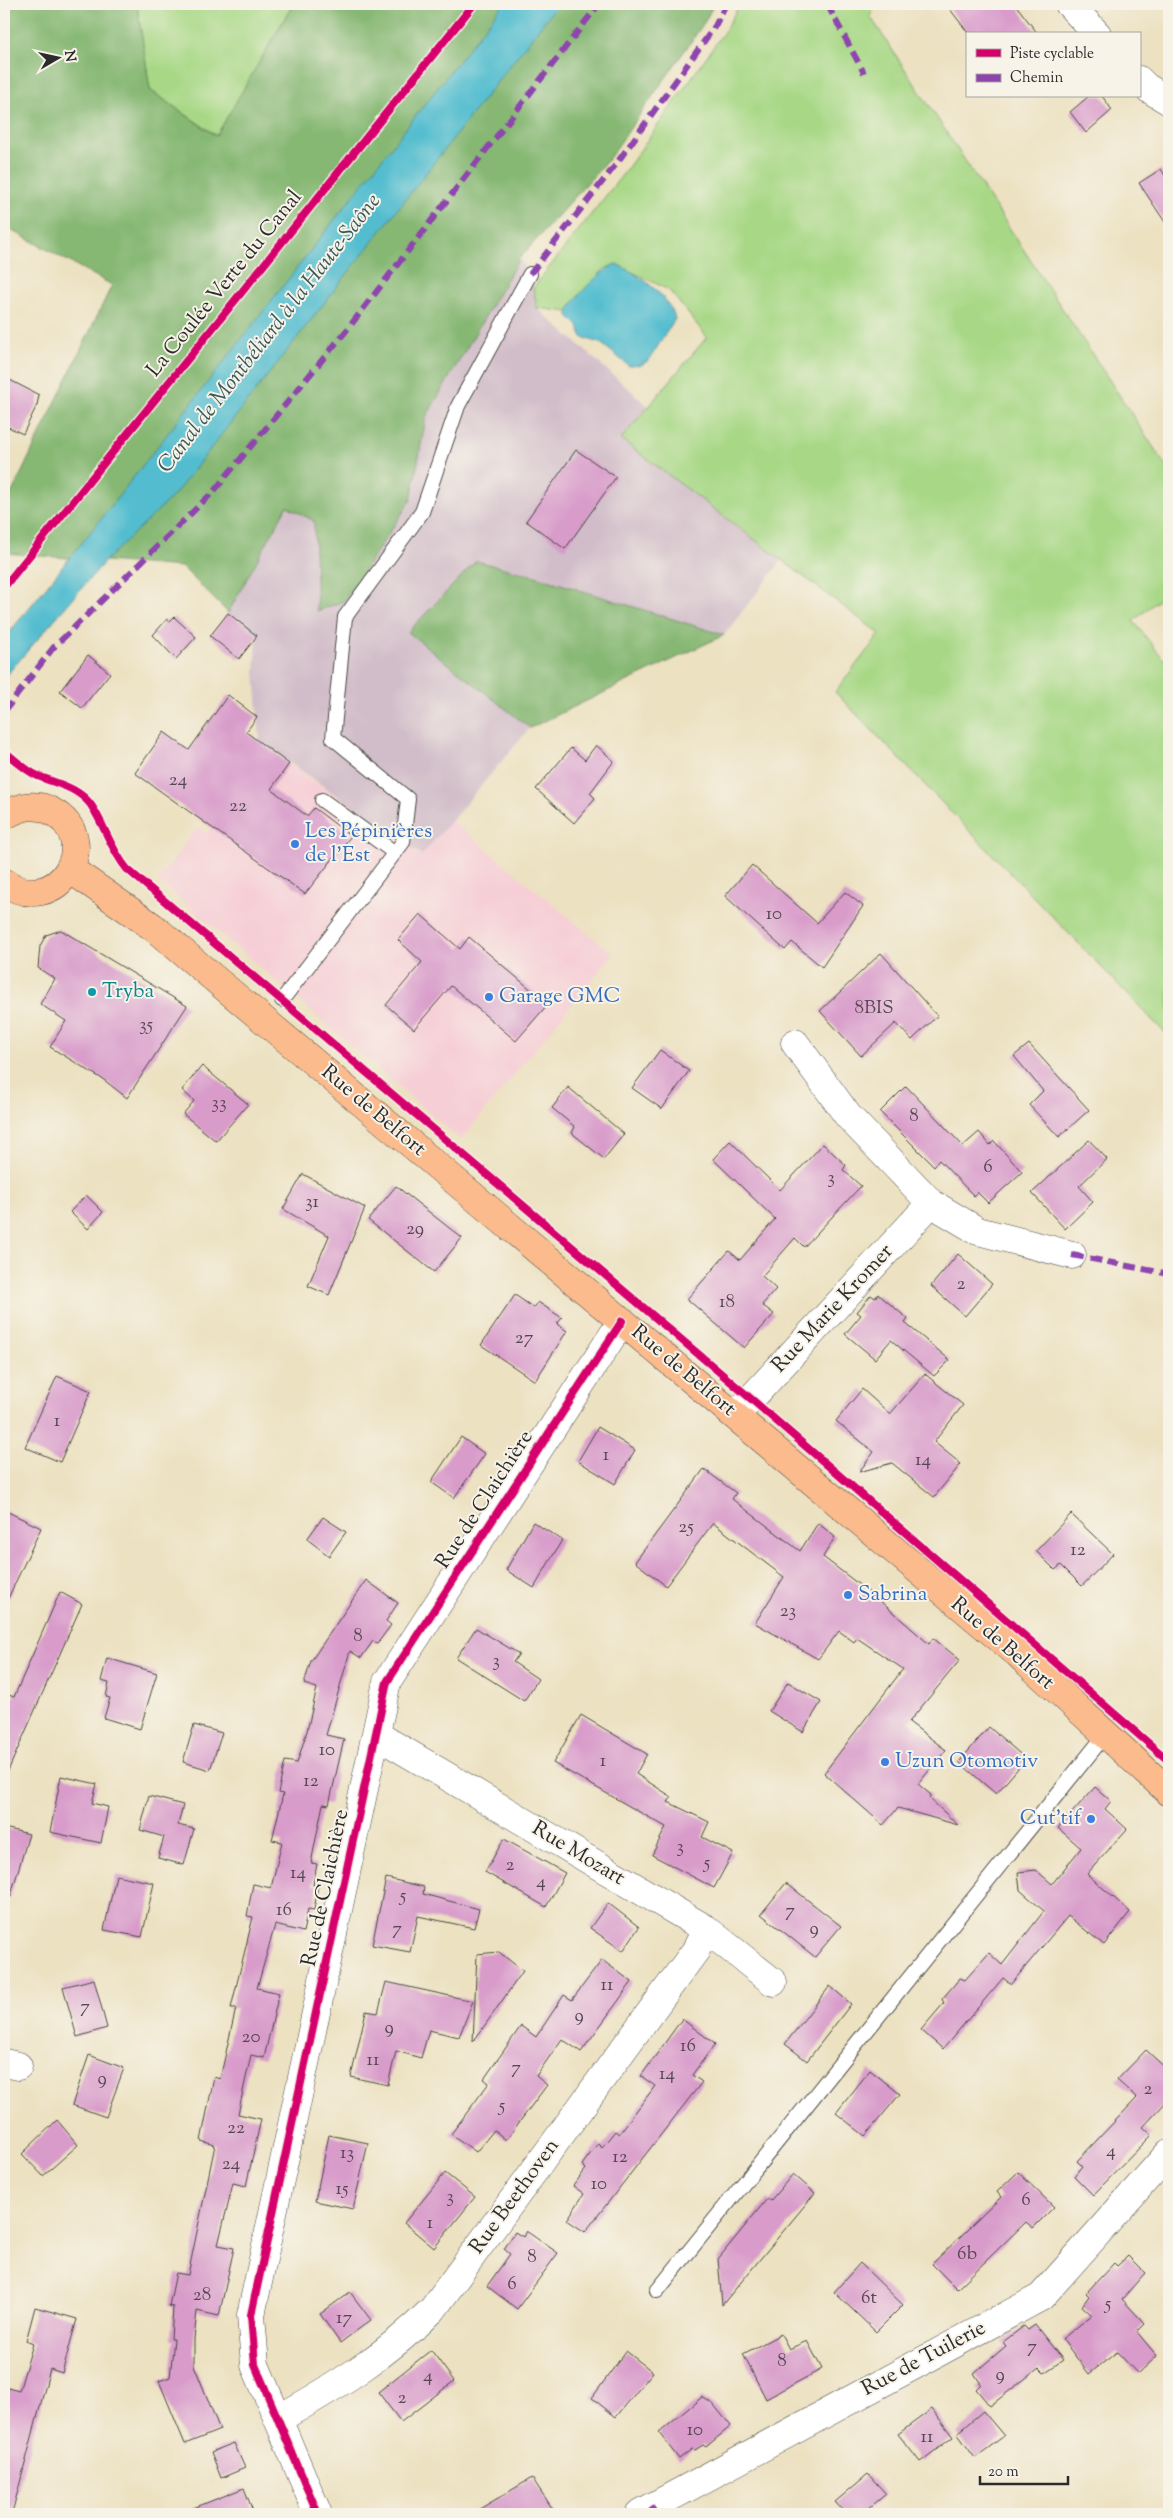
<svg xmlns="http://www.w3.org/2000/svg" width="1173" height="2518" font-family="'Sorts Mill Goudy',serif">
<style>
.built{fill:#f6cfd6}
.industrial{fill:#d1bdc9}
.green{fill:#a8d886;stroke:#6a8258}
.forest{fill:#86b873;stroke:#58724f}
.water{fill:#53bdcf;stroke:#3f747d}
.building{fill:#d89bca}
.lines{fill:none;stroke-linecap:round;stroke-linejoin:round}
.service-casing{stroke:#484642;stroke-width:16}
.minor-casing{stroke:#484642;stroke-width:29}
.primary-casing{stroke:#484642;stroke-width:29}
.service{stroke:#fff;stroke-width:14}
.minor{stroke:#fff;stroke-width:28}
.primary{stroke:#fbbb8d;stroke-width:28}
.quiet{stroke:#8e44ad;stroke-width:6;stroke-dasharray:12 6;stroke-linecap:butt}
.cycleway-casing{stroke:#f7f3e8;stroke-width:11}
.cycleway{stroke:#d6006c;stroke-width:8}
.shop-dot{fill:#3f7fe0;stroke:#f7f3e8;stroke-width:2}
.culture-dot{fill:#0f9aa8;stroke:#f7f3e8;stroke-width:2}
.labels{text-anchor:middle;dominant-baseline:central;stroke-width:4;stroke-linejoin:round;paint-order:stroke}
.number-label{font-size:19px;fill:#564753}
.street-label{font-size:21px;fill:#2b2b2b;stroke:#f7f3e8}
.shop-label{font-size:21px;fill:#366cbe;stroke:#f7f3e8;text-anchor:start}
.culture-label{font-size:21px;fill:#0d838f;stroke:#f7f3e8;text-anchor:start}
.water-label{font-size:22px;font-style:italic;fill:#37575c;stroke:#f7f3e8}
</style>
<rect width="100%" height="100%" fill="#f7f3e8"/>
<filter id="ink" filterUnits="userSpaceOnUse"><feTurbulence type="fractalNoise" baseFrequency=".02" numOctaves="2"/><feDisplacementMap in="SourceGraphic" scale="10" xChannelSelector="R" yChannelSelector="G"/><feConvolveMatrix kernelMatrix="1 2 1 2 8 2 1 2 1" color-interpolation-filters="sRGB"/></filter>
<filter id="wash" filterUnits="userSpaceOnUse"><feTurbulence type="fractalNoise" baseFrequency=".0096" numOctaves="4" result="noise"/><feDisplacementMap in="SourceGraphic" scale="20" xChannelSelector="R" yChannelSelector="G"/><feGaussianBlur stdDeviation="1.12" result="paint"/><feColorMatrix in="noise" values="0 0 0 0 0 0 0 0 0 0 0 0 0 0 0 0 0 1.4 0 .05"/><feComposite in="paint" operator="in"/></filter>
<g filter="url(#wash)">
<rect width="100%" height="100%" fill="#ece1c1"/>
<polygon class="built" points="289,764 421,855 451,820 613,954 461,1140 158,880 198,827 206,833 210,828 221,833 272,790"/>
<polygon class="industrial" points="519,259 530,274 537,308 648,406 621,439 782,560 724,635 535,576 409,632 530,728 422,855 260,742 255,671 257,636 228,613 287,506 314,521 317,611 344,600 411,500 426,417"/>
<g class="green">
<polygon points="137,4 293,4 217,136 150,90"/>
<polygon points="740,4 877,4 870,16 1169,471 1169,591 1133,621 1169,666 1169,1037 835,692 880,634 621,439 707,337 669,290 616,264 604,269 568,312 537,308 533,288 627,169 724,32"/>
</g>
<g class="forest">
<polygon points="4,4 137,4 150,90 216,136 293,4 714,4 704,23 608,160 519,259 426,417 411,500 344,601 317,611 314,521 287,506 228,613 182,567 4,553 4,509 112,285 4,226"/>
<polygon points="476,561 535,576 724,635 530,728 408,632"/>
</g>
<g class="water">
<polygon points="503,4 558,4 175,494 105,561 4,678 4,639 97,524"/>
<path d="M616,264C637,273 669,295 675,319L649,360L641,365L629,366L602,344L582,337L578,326L568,316C567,302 603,269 616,264Z"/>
</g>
<g id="blocks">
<g class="building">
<polygon points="946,4 1015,4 1038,34 969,34"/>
<polygon points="1089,96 1102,96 1112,110 1086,133 1070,112"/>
<polygon points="1161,169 1169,182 1169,228 1139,183"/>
<polygon points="4,377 39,395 37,405 23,434 4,425"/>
<polygon points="576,450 616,477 565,549 526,521"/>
<polygon points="228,613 257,636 239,659 210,636"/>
<polygon points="174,617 196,637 176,659 153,635 167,619 170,621"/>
<polygon points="88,655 110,673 82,708 60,691"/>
<polygon points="228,695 257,717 246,732 289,764 271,789 307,816 314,808 351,836 305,894 135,773 164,732 189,750"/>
<polygon points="596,745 614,761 590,793 595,798 574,823 536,789 571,748 585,760"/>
<polygon points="752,865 817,923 845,892 863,906 822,967 792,942 785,950 725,896"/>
<polygon points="420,914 460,949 469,937 548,1004 516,1041 451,986 414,1029 386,1005 422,962 398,940"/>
<polygon points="61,930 187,1006 127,1098 104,1080 50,1047 66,1021 40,1004 55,979 38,968 40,946 46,935"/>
<polygon points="881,953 937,1016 912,1040 896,1023 861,1056 820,1011"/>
<polygon points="1029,1044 1089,1110 1059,1137 1029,1105 1043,1091 1014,1056"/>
<polygon points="660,1050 689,1071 662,1109 632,1088"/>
<polygon points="202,1066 248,1104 216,1141 183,1114 194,1101 182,1090"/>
<polygon points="906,1086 963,1146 979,1132 990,1145 994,1141 1022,1172 988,1203 977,1192 974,1196 939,1160 934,1166 880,1112"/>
<polygon points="568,1087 624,1134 604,1159 572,1133 575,1127 552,1108"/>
<polygon points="1089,1140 1107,1159 1079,1186 1093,1202 1065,1229 1032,1193"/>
<polygon points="730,1141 780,1190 823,1144 846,1165 843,1170 861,1186 804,1247 795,1238 762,1276 776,1289 762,1305 774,1314 744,1348 687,1299 729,1251 740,1260 775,1219 713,1159"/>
<polygon points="303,1174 365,1208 329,1295 308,1286 329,1236 283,1209"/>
<polygon points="396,1186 462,1238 434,1272 368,1220"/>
<polygon points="86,1195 103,1212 88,1229 70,1212"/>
<polygon points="958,1254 992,1284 965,1316 931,1286"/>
<polygon points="878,1294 908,1319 905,1323 950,1360 934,1376 891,1340 875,1359 845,1334 861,1315 857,1312 871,1295 875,1298"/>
<polygon points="515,1295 534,1308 538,1302 562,1318 557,1324 567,1331 535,1381 481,1345"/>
<polygon points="925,1374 963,1405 934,1442 961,1464 934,1497 892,1463 859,1472 874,1452 836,1421 862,1389 890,1414"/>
<polygon points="57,1376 91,1391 60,1462 25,1447"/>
<polygon points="598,1427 635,1450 615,1484 578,1461"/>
<polygon points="461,1437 485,1454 454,1498 431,1482"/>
<polygon points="704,1469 736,1493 732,1499 800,1551 818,1523 835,1537 823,1557 879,1600 929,1644 933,1638 960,1660 909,1722 946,1750 918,1784 931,1795 929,1798 958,1825 898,1808 883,1825 824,1773 903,1669 857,1638 854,1642 839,1631 818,1659 755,1623 784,1577 713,1523 666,1586 635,1562"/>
<polygon points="4,1510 41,1528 4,1607"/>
<polygon points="1071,1514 1113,1554 1082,1586 1061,1565 1055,1570 1036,1551"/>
<polygon points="323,1517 346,1532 329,1556 307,1539"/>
<polygon points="533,1522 562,1540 534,1588 506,1570"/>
<polygon points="366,1580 398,1603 386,1621 391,1625 377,1644 373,1641 361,1658 350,1651 326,1735 344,1739 329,1805 323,1804 311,1863 317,1864 313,1885 318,1886 314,1910 308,1909 303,1932 275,1925 257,1988 279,1993 264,2058 251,2055 238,2114 261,2119 246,2186 233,2183 218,2245 234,2248 219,2316 197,2311 194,2339 194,2365 220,2430 185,2444 159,2381 170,2377 174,2339 171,2339 173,2307 169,2306 176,2273 188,2275 215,2145 201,2141 214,2077 220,2079 236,2008 231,2008 253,1917 247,1916 253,1884 271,1888 282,1842 272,1840 283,1794 278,1793 285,1761 297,1763 307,1731 317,1688 304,1684 311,1661"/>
<polygon points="60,1592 82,1604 4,1780 4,1693 14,1697"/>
<polygon points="476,1628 519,1654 513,1662 538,1679 524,1701 456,1658"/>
<polygon points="107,1658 157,1673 140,1729 104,1718 110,1698 106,1697 109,1683 101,1681"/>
<polygon points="788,1682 821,1702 803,1732 769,1711"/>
<polygon points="581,1715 647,1754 636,1774 672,1797 668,1802 709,1822 702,1837 733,1853 714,1888 652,1855 666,1827 553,1763"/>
<polygon points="194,1725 222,1733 210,1770 183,1762"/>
<polygon points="989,1727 1026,1759 996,1794 959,1762"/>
<polygon points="61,1776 97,1784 92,1803 108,1807 101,1843 50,1832"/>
<polygon points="1095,1787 1111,1801 1105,1809 1127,1829 1087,1874 1130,1912 1104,1945 1068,1916 1011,1984 1003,1978 943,2049 921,2030 944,2003 942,1999 960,1978 965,1980 989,1953 1002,1965 1044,1911 1020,1890 1018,1872 1036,1870 1052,1884 1081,1848 1058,1828"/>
<polygon points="149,1796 183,1805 178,1825 194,1829 184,1865 158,1858 164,1837 140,1830"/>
<polygon points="4,1828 29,1834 10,1898 4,1897"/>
<polygon points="504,1839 565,1873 546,1907 485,1872"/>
<polygon points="116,1875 154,1883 142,1937 104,1930"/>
<polygon points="386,1878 424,1887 423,1894 479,1909 474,1928 418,1916 410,1952 372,1945"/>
<polygon points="786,1883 841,1926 815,1957 761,1914"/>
<polygon points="608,1903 639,1927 623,1951 590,1928"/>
<polygon points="499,1952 523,1971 473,2042 477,1954"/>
<polygon points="602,1960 632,1982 581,2052 562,2039 536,2076 547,2085 506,2140 494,2130 476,2152 451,2134 489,2083 484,2079 521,2026 536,2037 564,1995 572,2000"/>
<polygon points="94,1979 107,2028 77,2037 63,1987"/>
<polygon points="386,1982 473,2001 459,2037 429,2030 421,2058 396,2051 388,2085 351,2077 366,2011 378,2013"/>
<polygon points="830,1986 851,2004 807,2061 785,2044"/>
<polygon points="682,2019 715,2044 692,2075 702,2082 585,2232 567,2220 584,2194 573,2186 586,2169 582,2165 598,2143 602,2147 615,2131 619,2134 655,2086 641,2076"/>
<polygon points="1146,2050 1169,2071 1169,2099 1143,2127 1152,2135 1093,2195 1074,2176 1082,2166 1077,2161 1137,2098 1117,2080"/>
<polygon points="89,2055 124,2068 106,2117 72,2105"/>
<polygon points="870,2070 900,2094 865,2136 836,2113"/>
<polygon points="57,2120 78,2145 43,2176 22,2154"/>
<polygon points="329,2135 368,2143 353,2209 315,2201"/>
<polygon points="1018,2172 1054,2207 1033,2228 1026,2222 957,2289 932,2264 1001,2197 997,2192"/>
<polygon points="445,2173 475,2197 434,2248 404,2223"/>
<polygon points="793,2174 815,2193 722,2305 718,2259 767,2199 770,2201"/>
<polygon points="526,2231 558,2253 517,2309 487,2286 510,2254 504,2249 515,2232 523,2237"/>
<polygon points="1128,2256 1145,2273 1122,2299 1145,2324 1137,2332 1157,2356 1138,2374 1117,2352 1089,2374 1062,2339 1092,2315 1082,2306 1089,2296 1086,2293 1114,2263 1117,2266"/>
<polygon points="860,2263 903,2305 876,2332 834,2292"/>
<polygon points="350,2292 371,2320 340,2343 320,2314"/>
<polygon points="35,2307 77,2319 62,2373 50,2369 12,2513 4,2512 4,2387 19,2391 33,2344 26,2341"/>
<polygon points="1035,2325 1063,2360 1044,2373 1039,2368 990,2406 976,2389 981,2384 974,2373 1006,2346 1003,2342 1024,2326 1028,2330"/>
<polygon points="781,2334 789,2349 807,2341 822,2369 766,2399 743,2354"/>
<polygon points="431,2350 454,2381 401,2422 378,2392"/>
<polygon points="626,2351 653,2372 616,2417 592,2398"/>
<polygon points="702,2397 713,2404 731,2426 706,2447 703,2445 695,2450 692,2449 679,2459 659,2433"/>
<polygon points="932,2409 953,2437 920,2462 898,2434"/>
<polygon points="983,2411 1004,2436 975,2458 957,2433"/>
<polygon points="234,2443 245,2468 221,2478 211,2452"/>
<polygon points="868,2474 886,2494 862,2514 846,2514 835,2502"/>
<polygon points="532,2478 556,2514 471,2514"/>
<polygon points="244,2488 254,2514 181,2514 181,2513"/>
</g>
</g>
</g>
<g filter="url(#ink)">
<use href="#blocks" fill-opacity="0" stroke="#484642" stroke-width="1"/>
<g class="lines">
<defs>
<g id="service">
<polyline points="322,800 395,853"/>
<polyline points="282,1000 403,842 408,799 333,738 345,617 422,512 458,406 530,274"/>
<polyline points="657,2291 1105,1735"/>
</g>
<g id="minor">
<polyline points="1069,4 1097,34"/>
<polyline points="1139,80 1146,87 1169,101"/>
<polyline points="795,1043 848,1116 931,1203 978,1231 1072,1255"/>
<polyline points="736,1415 931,1203"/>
<polyline points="377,1735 706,1929 773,1982"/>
<polyline points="4,2063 18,2066"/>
<path d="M278,2419C332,2389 389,2354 433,2309L696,1950L706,1929"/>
<polyline points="318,2514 255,2365 251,2315 387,1682 622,1321"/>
<polyline points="639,2514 1041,2297 1169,2153"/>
</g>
<g id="primary">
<path d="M4,816C19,807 34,802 51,811C105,839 58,920 4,882"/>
<polyline points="70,869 153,927 1018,1654 1169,1792"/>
</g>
</defs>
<use href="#service" class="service-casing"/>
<use href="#minor" class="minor-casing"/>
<use href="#primary" class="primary-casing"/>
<use href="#service" class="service"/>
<use href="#minor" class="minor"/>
<use href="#primary" class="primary"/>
<g class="quiet">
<polyline points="827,4 864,73"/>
<polyline points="530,274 614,167 715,26 726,4"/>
<polyline points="4,712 53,648 214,491 346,331 599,4"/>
<polyline points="1072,1255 1169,1274"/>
<polyline points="651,2507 656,2514"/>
</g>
<defs>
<g id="cycleway">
<polyline points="4,587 474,4"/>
<path d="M4,751C14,759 26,771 38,776C57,784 78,787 91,805C105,826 110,848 127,869L750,1398L1169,1761"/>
<polyline points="318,2514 255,2365 251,2315 387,1682 622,1321"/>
</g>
</defs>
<use href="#cycleway" class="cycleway-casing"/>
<use href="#cycleway" class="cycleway"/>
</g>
</g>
<g class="shop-dot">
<circle cx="295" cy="844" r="5"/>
<circle cx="489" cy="997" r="5"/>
<circle cx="848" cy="1595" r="5"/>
<circle cx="885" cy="1762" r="5"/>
<circle cx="1091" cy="1819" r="5"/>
</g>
<circle class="culture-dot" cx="92" cy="992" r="5"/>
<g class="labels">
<g class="number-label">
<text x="178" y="780">24</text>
<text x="238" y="806">22</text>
<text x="774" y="914">10</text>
<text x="874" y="1008">8BIS</text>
<text x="146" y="1025">35</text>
<text x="219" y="1103">33</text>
<text x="914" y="1116">8</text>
<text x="988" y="1167">6</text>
<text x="831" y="1178">3</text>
<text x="312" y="1202">31</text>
<text x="415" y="1229">29</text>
<text x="961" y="1284">2</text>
<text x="727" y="1302">18</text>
<text x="524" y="1338">27</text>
<text x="57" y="1421">1</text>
<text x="606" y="1455">1</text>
<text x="923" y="1460">14</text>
<text x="686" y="1527">25</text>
<text x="1078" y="1550">12</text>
<text x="788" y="1611">23</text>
<text x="358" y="1636">8</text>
<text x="496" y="1661">3</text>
<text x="327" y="1750">10</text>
<text x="603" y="1761">1</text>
<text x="311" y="1781">12</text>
<text x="680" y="1847">3</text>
<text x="707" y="1863">5</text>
<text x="510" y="1865">2</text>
<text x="298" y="1873">14</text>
<text x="541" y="1882">4</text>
<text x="403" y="1896">5</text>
<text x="284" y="1910">16</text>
<text x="790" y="1911">7</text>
<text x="397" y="1929">7</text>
<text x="814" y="1929">9</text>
<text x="607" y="1985">11</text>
<text x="85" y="2007">7</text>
<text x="579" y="2016">9</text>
<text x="389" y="2028">9</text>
<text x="251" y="2037">20</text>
<text x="688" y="2046">16</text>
<text x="373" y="2060">11</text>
<text x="516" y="2068">7</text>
<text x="667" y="2074">14</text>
<text x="102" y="2079">9</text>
<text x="1148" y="2089">2</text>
<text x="502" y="2106">5</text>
<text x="236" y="2128">22</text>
<text x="1111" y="2151">4</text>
<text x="347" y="2153">13</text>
<text x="620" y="2157">12</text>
<text x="231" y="2164">24</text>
<text x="599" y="2184">10</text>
<text x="342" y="2189">15</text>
<text x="450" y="2197">3</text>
<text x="1026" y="2200">6</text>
<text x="430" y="2223">1</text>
<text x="967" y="2254">6b</text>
<text x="532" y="2257">8</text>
<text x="512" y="2284">6</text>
<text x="202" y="2295">28</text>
<text x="869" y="2298">6t</text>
<text x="1108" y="2304">5</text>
<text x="344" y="2318">17</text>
<text x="1032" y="2347">7</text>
<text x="782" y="2361">8</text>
<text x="1000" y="2375">9</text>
<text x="428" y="2376">4</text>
<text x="402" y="2398">2</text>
<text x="695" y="2430">10</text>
<text x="927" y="2437">11</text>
</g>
<g class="street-label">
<text transform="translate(225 284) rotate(-51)">La Coulée Verte du Canal</text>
<text transform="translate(373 1111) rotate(40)">Rue de Belfort</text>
<text transform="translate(833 1309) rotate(-47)">Rue Marie Kromer</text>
<text transform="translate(683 1371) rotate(40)">Rue de Belfort</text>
<text transform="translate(485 1500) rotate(-57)">Rue de Claichière</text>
<text transform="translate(1002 1644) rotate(41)">Rue de Belfort</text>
<text transform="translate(578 1854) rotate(31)">Rue Mozart</text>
<text transform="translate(326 1888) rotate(-78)">Rue de Claichière</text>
<text transform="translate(515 2197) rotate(-54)">Rue Beethoven</text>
<text transform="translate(924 2359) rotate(-28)">Rue de Tuilerie</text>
</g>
<g class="shop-label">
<text x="305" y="832">Les Pépinières<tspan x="305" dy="24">de l'Est</tspan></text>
<text x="499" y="997">Garage GMC</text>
<text x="858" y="1595">Sabrina</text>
<text x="895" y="1762">Uzun Otomotiv</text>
<text x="1081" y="1819" text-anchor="end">Cut'tif</text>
</g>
<g class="culture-label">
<text x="102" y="992">Tryba</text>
</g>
<g class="water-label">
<text transform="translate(270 334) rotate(-52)">Canal de Montbéliard à la Haute-Saône</text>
</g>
</g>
<rect width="1173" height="2518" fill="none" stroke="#f7f3e8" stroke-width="20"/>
<rect x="966" y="32" width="175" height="65" fill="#f7f3e8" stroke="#a5a39c"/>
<rect x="976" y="49" width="25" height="8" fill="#d6006c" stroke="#a5a39c"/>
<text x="1010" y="58" font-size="15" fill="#2b2b2b">Piste cyclable</text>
<rect x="976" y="74" width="25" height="8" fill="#8e44ad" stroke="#a5a39c"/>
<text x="1010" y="82" font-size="15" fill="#2b2b2b">Chemin</text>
<g transform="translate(58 58) rotate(81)" stroke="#f7f3e8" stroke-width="4" paint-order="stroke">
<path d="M0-4L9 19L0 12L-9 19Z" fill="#2b2b2b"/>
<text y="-8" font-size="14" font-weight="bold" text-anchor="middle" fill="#2b2b2b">N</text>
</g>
<path d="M980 2476v8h88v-8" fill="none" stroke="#2b2b2b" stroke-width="2.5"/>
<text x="988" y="2476" font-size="15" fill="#2b2b2b" stroke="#f7f3e8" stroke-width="4" paint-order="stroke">20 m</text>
</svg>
